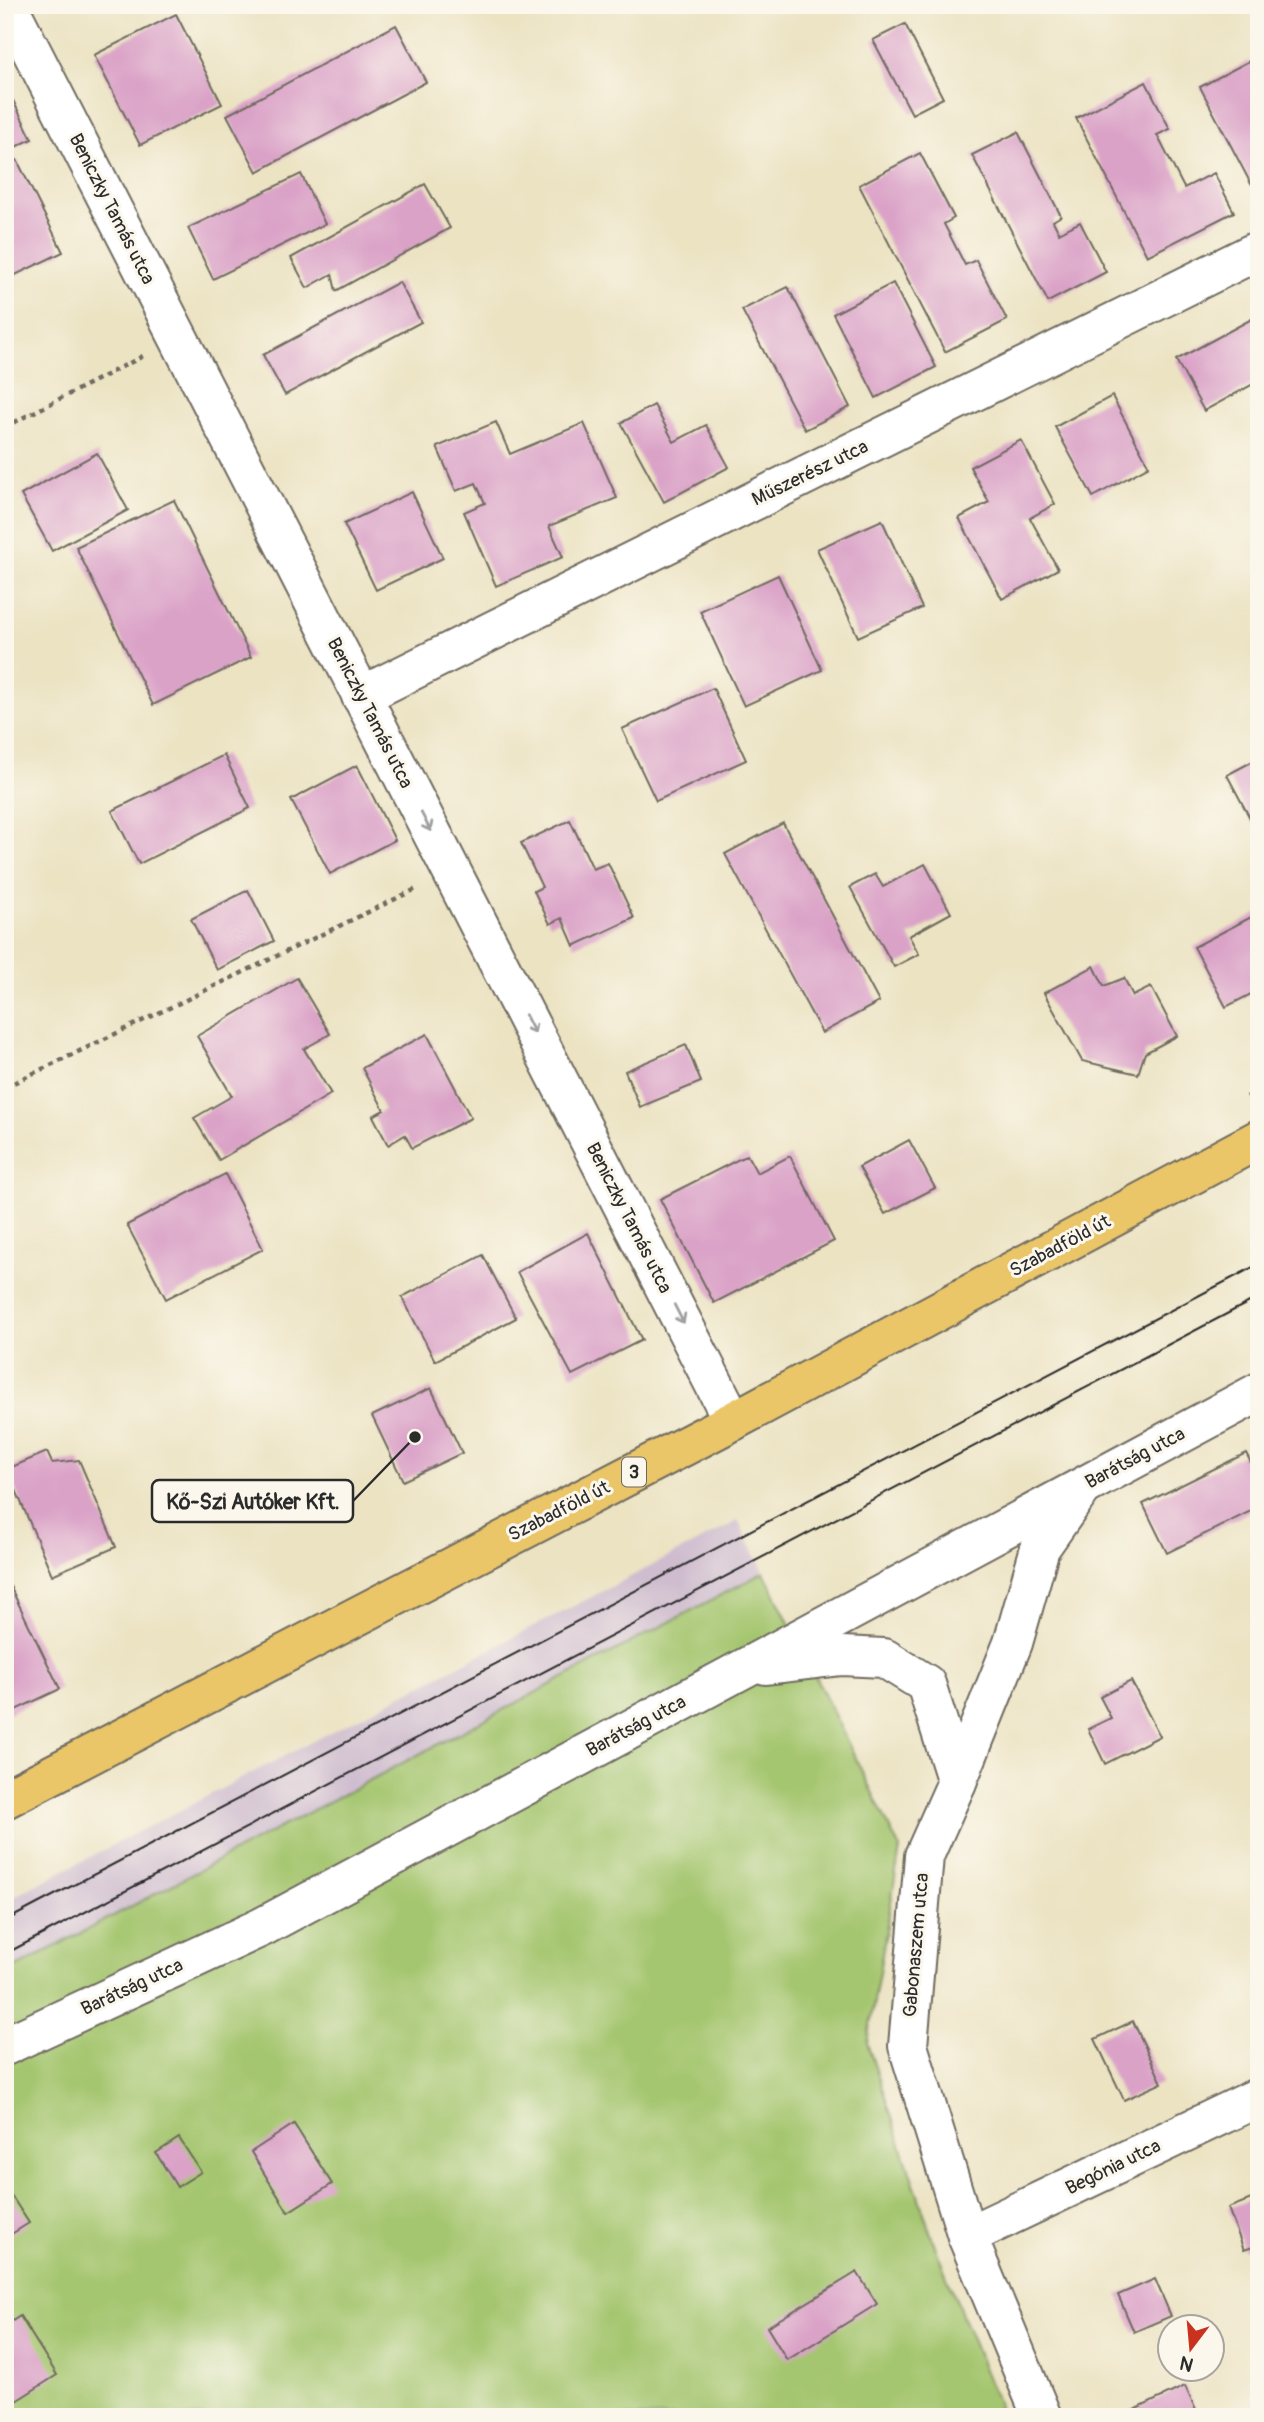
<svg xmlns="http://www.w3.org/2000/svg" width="1264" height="2422" font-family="Pangolin,sans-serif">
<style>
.industrial{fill:#cfbdcf}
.green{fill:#a5c66f;stroke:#68784d;stroke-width:2}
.building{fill:#daa2c7}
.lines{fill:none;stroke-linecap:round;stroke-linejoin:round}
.minor-casing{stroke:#6f6b60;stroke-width:42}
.primary-casing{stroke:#6f6b60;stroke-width:42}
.path{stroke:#6f6b60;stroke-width:4.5;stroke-dasharray:5 5;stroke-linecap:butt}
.minor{stroke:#fff;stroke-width:38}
.primary{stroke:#eac669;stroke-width:38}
.tram{stroke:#2b2b2b;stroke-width:2}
.oneway{stroke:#a0a0a0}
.labels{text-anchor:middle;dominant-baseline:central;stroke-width:6;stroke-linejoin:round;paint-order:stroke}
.shield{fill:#fbf7ec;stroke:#696865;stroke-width:2}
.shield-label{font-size:18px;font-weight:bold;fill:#2b2b2b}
.street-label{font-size:19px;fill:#2b2b2b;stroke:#fbf7ec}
.leader{fill:none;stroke:#2b2b2b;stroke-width:2.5}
.callout-dot{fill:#2b2b2b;stroke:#fbf7ec;stroke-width:2.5}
.callout{fill:#fbf7ec;stroke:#2b2b2b;stroke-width:2.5}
.callout-label{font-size:21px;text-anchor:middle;font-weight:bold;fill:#2b2b2b}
</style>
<rect width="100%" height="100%" fill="#fbf7ec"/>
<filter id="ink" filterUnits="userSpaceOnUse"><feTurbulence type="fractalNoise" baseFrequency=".0143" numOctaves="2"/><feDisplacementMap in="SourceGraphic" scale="14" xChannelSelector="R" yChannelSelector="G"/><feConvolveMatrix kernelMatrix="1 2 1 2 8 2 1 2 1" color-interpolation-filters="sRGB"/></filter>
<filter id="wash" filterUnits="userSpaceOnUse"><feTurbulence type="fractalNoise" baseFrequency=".00686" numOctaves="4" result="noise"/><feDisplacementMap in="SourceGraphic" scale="28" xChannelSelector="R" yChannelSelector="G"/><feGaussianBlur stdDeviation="1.57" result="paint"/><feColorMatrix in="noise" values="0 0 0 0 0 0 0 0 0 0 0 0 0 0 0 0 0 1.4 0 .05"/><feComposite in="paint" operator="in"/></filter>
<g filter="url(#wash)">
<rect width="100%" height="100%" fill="#ece3c3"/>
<polygon class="industrial" points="738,1521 764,1572 5,1973 5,1901"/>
<polygon class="green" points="764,1572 900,1849 867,2043 936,2249 1003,2417 5,2417 5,1973"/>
<g id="blocks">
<g class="building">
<polygon points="176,14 222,104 140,145 94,55"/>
<polygon points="905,24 943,98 912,114 873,40"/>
<polygon points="396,25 426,82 257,172 227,115"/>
<polygon points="1249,61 1259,79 1259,180 1251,184 1200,87"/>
<polygon points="1146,82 1170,129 1157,135 1184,188 1214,173 1234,212 1147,256 1076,118"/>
<polygon points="5,84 32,139 5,152"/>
<polygon points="1018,132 1061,216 1053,221 1059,233 1080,222 1106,272 1048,302 972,155"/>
<polygon points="920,153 954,218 944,224 965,265 976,260 1007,320 945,352 859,185"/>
<polygon points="17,160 63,252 5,280 5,165"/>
<polygon points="301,174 325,224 213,279 188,228"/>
<polygon points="425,184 450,228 336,291 332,274 307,288 291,258"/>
<polygon points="399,282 421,322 285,395 263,355"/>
<polygon points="893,283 936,367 876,398 833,314"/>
<polygon points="788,287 850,407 805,430 742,310"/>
<polygon points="1259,315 1259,381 1204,411 1176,360"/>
<polygon points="1112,396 1149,466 1093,497 1055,427"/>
<polygon points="654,405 674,442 706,425 729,467 664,502 621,423"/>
<polygon points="496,422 510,454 584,423 617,498 549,526 563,557 496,586 464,512 485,503 476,483 456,491 437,447"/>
<polygon points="1021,440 1055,504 1030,518 1058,569 1002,599 959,518 989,502 970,467"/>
<polygon points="97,453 128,510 52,551 21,495"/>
<polygon points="412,492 443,558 376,590 344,524"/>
<polygon points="174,500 251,657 153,705 76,547"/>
<polygon points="882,520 922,608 858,637 817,549"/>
<polygon points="778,575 822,670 744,706 700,611"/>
<polygon points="713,688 746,760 656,801 622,729"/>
<polygon points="224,755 250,808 139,864 112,811"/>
<polygon points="1259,758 1259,835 1227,775"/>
<polygon points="357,765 395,840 330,874 291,800"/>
<polygon points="570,820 593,869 608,863 634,918 574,946 562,918 550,924 534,891 542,887 521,843"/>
<polygon points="783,823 879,1002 822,1033 725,854"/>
<polygon points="925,864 951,913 909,936 919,954 894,967 850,887 875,874 883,887"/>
<polygon points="248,890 274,941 217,970 191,919"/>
<polygon points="1259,913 1259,990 1226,1007 1194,947"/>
<polygon points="1094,966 1104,986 1124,978 1133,996 1151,987 1177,1036 1145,1053 1138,1074 1082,1061 1044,993"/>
<polygon points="297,978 330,1034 304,1049 331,1094 219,1160 194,1118 232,1096 197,1036"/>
<polygon points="427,1034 471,1118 412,1148 405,1135 388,1145 373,1116 384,1110 362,1068"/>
<polygon points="686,1045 701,1082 640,1107 625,1071"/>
<polygon points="909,1140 935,1188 885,1214 859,1167"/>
<polygon points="747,1155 757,1173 790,1156 834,1241 714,1303 660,1199"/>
<polygon points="225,1174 263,1249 166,1299 127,1225"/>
<polygon points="588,1233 642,1340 572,1375 517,1272"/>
<polygon points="483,1255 516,1318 435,1361 402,1297"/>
<polygon points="431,1388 462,1453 403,1481 372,1416"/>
<polygon points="47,1452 52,1463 79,1460 116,1547 52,1575 7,1469"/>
<polygon points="1246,1453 1259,1478 1259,1507 1167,1553 1143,1504"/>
<polygon points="5,1576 60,1689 5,1715"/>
<polygon points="1131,1681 1160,1736 1105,1764 1088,1729 1111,1718 1100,1697"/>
<polygon points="1133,2021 1162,2083 1124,2100 1095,2039"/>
<polygon points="294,2124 332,2184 288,2212 251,2152"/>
<polygon points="179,2138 201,2172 177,2187 156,2153"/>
<polygon points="5,2186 29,2223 5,2238"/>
<polygon points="1259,2196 1259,2245 1244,2250 1228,2208"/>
<polygon points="857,2272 877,2304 787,2360 767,2327"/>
<polygon points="1155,2279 1171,2316 1134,2332 1118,2295"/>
<polygon points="20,2316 57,2375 5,2408 5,2326"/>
<polygon points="1185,2386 1199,2417 1125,2417 1124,2415"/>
</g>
</g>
</g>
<g filter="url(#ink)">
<use href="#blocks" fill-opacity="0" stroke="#6f6b60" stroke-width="2"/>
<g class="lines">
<defs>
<g id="minor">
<polyline points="8,5 733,1421"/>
<polyline points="361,696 1259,250"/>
<polyline points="766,1665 842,1656 884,1658 926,1684 957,1782"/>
<polyline points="5,2046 262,1927 1259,1392"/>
<polyline points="967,2236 1259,2097"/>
<polyline points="1042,2417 967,2236 908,2046 924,1856 957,1782 1013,1643 1040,1548 1080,1491"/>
</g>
<polyline id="primary" points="5,1799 733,1421 1259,1139"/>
</defs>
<use href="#minor" class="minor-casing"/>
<use href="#primary" class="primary-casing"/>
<g class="path">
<polyline points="5,427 143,356"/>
<polyline points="5,1087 416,889"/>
<polyline points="1247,1097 1259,1091"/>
</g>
<use href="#minor" class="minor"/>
<use href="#primary" class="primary"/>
<g class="tram">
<polyline points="5,1921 1259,1264"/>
<polyline points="5,1954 1259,1297"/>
</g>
</g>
<defs><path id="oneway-shaft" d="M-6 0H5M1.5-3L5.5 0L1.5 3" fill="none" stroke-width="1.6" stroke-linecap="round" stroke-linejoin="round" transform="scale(1.75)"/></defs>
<g class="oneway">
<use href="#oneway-shaft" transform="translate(426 822) rotate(63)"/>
<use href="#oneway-shaft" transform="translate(530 1024) rotate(63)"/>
<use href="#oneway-shaft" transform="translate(679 1314) rotate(63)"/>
</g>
</g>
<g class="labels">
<rect class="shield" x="622" y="1457.5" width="24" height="29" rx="5"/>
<g class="shield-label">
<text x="634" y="1472">3</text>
</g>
<g class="street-label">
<text transform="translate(112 209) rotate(63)">Beniczky Tamás utca</text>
<text transform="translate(810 473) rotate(-26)">Műszerész utca</text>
<text transform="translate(370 713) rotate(63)">Beniczky Tamás utca</text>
<text transform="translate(629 1218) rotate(63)">Beniczky Tamás utca</text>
<text transform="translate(1060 1246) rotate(-28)">Szabadföld út</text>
<text transform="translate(1135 1458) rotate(-28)">Barátság utca</text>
<text transform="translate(559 1511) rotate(-27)">Szabadföld út</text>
<text transform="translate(636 1726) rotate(-28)">Barátság utca</text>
<text transform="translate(916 1945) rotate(-85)">Gabonaszem utca</text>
<text transform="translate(132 1987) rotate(-25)">Barátság utca</text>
<text transform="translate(1113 2167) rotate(-26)">Begónia utca</text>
</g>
</g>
<path class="leader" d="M415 1437L353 1501"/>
<circle class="callout-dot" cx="415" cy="1437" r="7"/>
<rect class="callout" x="152" y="1480" width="201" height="42" rx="7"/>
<g class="callout-label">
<text x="253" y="1509">Kő-Szi Autóker Kft.</text>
</g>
<rect width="1264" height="2422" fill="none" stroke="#fbf7ec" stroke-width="28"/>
<g transform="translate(1191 2348) rotate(196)"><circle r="33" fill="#fbf7ec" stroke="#a8a59f" stroke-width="2"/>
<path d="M0-5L12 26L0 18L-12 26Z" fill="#c8321e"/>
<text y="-10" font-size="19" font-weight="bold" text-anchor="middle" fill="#2b2b2b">N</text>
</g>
</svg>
